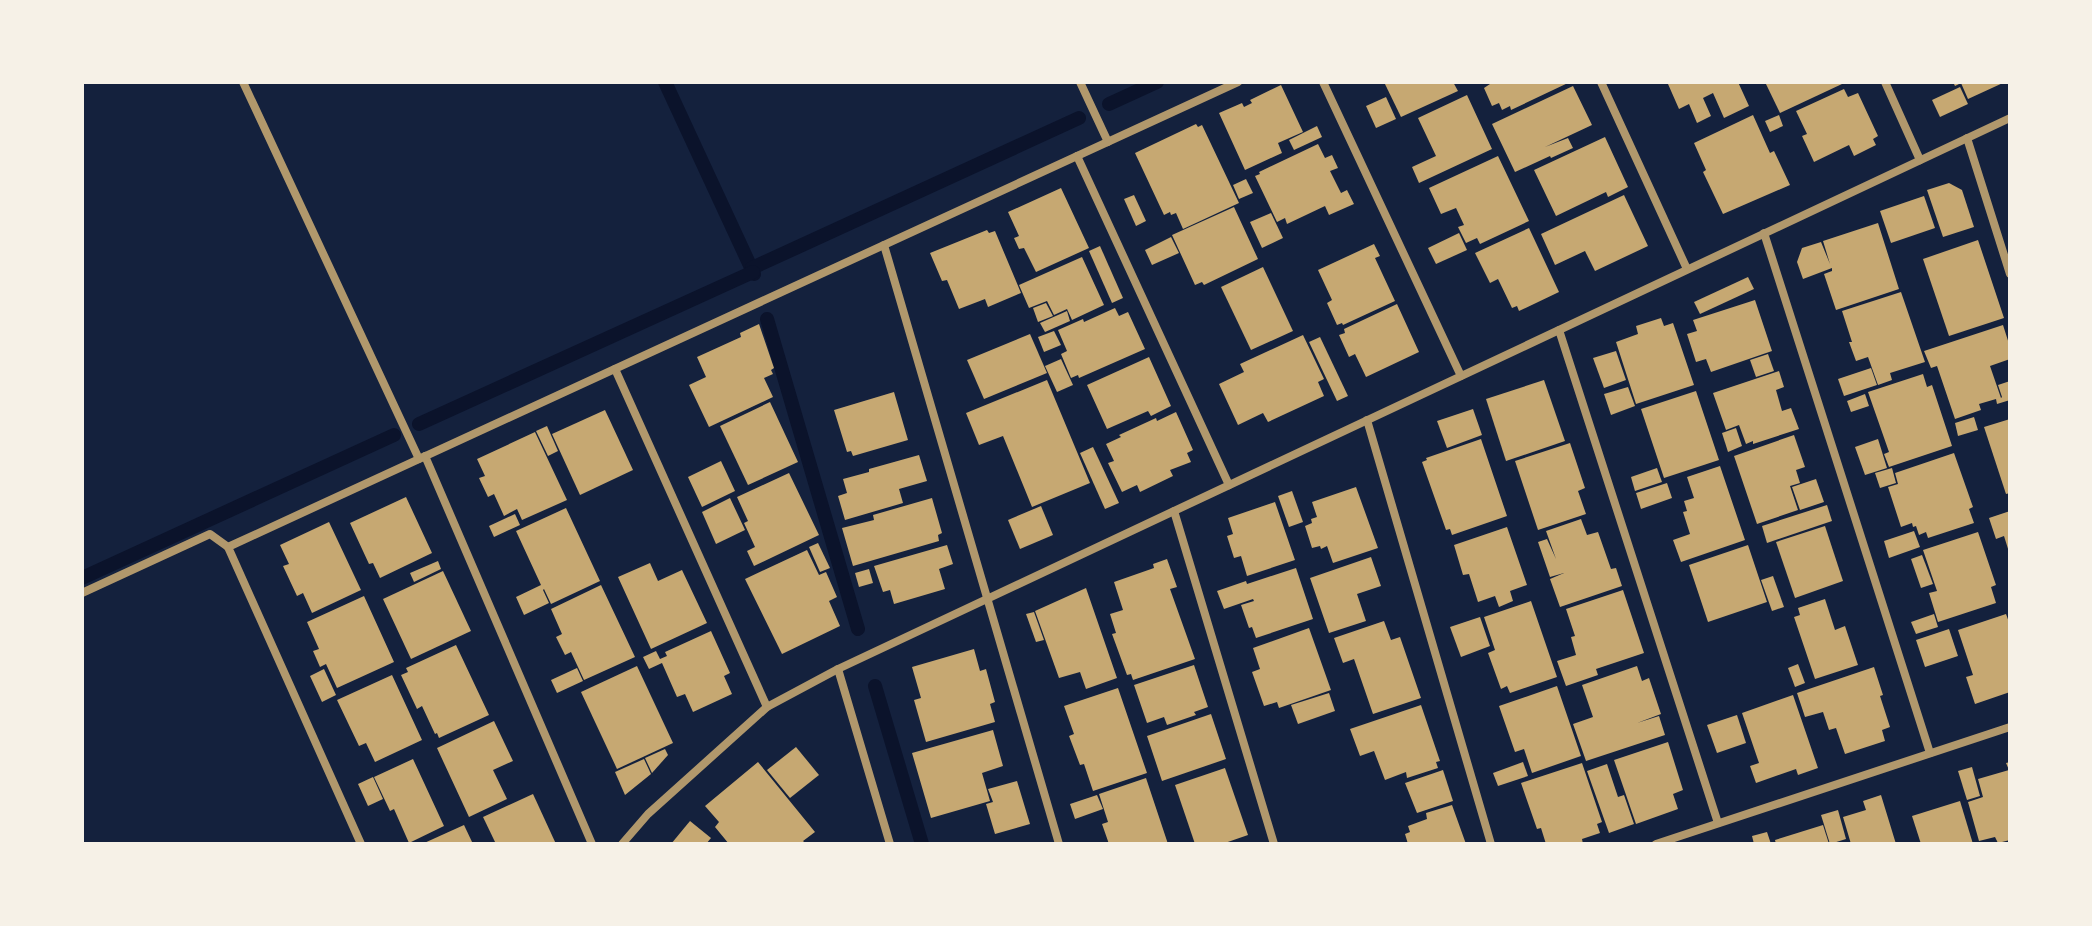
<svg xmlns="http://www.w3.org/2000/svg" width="2092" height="926" font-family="Quicksand,sans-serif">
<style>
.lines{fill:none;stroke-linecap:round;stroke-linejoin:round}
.stream{stroke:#0b132b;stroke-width:14}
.building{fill:#c6a872}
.minor{stroke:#b1986c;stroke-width:8}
</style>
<rect width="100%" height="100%" fill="#14213d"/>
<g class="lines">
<g class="stream">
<polyline points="665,82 754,274"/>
<polyline points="1109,104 1157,82"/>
<polyline points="752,268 1079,118"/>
<polyline points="767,319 858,629"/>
<polyline points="419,424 753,272"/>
<polyline points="82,578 394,435"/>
<polyline points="875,686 922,844"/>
</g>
</g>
<g class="building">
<polygon points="1384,82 1453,82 1458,91 1401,117"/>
<polygon points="1489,82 1570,82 1511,110 1510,106 1502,110 1499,103 1492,106 1484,88 1490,84"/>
<polygon points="1672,82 1738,82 1749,106 1724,118 1713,93 1703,98 1711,116 1697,123 1689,104 1679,109 1668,84"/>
<polygon points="1765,82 1841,82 1842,84 1780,113"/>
<polygon points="1953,82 2005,82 1968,99 1961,83 1955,86"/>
<polygon points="1281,85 1303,132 1278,143 1282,153 1245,170 1219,113 1242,103 1244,107 1252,103 1250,100"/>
<polygon points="1573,86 1592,125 1545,147 1568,138 1573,148 1551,158 1550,156 1515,172 1492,124"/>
<polygon points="1960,87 1968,104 1940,117 1932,100"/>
<polygon points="1844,89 1848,97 1858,93 1878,136 1873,139 1876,145 1854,156 1849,145 1814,162 1802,136 1807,134 1796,111"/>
<polygon points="1467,95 1492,149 1419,183 1412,167 1436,156 1418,118"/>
<polygon points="1386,97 1396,119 1376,128 1366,106"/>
<polygon points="1753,115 1770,153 1774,151 1790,185 1723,214 1703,172 1706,170 1694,143"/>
<polygon points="1779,115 1783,126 1770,132 1765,121"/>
<polygon points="1196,124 1198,127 1202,125 1239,203 1183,229 1176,213 1171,215 1170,212 1164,215 1135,153"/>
<polygon points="1317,126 1322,137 1294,150 1289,140"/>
<polygon points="1605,137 1628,187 1608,197 1606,192 1556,216 1534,170"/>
<polygon points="1318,144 1325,158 1332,155 1338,168 1330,171 1341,193 1347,190 1354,204 1329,215 1325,206 1287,224 1285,218 1277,222 1255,176 1260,174 1259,172"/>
<polygon points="1498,156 1529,221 1480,244 1477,238 1466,243 1458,227 1464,225 1456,208 1441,214 1429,188"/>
<polygon points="1246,179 1253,193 1239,199 1233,185"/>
<polygon points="1949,183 1962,190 1974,227 1943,237 1927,190"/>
<polygon points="1061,188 1089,248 1036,272 1024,248 1019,249 1014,238 1019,236 1008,212"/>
<polygon points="1134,195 1146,221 1136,226 1124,199"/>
<polygon points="1624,195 1648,246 1595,271 1585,251 1555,265 1541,234"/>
<polygon points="1924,196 1935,228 1891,243 1880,211"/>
<polygon points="1234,207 1258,259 1204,285 1202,282 1195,285 1172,235"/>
<polygon points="1271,213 1283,238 1262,248 1250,222"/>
<polygon points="1878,223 1899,289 1836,310 1824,274 1832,271 1832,268 1803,279 1797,262 1802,248 1821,242 1830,264 1823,241"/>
<polygon points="1529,228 1559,292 1519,311 1517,306 1512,308 1498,279 1490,283 1475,253"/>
<polygon points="987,230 989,233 995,231 1021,293 988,307 985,299 959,309 947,280 942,281 930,253"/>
<polygon points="1459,233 1467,250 1436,264 1428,248"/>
<polygon points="1171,237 1179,253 1152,265 1145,250"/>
<polygon points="1978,240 2004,318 1949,336 1923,259"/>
<polygon points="1374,244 1380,256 1375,258 1395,301 1343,325 1342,323 1337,325 1327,303 1332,300 1318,270"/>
<polygon points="1100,246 1123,298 1112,303 1089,251"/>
<polygon points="1082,257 1104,305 1072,320 1067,309 1054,315 1047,301 1029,308 1019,285"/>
<polygon points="1263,267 1293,331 1251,350 1221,287"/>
<polygon points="1748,277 1754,289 1700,314 1694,302"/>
<polygon points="1901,292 1925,362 1890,373 1892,380 1878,385 1868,357 1856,361 1849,342 1852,342 1842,311"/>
<polygon points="1755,300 1772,351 1711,372 1706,359 1696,362 1687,334 1697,331 1693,320"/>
<polygon points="1046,303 1053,316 1038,322 1033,308"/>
<polygon points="1397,304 1419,352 1366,377 1355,354 1349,357 1339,335 1345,333 1344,329"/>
<polygon points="1115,308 1119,316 1128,312 1145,349 1079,378 1078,375 1071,378 1061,354 1067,351 1058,330 1083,319 1084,322"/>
<polygon points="1067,311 1070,321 1045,332 1040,323"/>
<polygon points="1661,318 1664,326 1673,323 1694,385 1636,404 1616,342 1638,334 1636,326"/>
<polygon points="759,324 774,368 771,370 773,374 764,378 773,397 709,427 689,385 706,377 697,357 741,337 740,333"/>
<polygon points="2003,325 2010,347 2010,359 1990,366 2001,398 2002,397 1998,385 2010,381 2010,400 1997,404 1996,399 1979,404 1981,410 1955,419 1937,366 1931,368 1924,351"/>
<polygon points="1054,331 1061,345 1044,352 1038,337"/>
<polygon points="1030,334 1047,373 984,399 967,360"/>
<polygon points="1303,335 1324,379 1318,382 1324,396 1268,422 1263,413 1238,425 1219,384 1244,372 1240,364"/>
<polygon points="1320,337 1348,396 1337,401 1309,342"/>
<polygon points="1616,351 1626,380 1604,388 1593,358"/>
<polygon points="1768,354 1774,371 1756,377 1750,360"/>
<polygon points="1149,357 1171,406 1151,416 1148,411 1107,429 1087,385"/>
<polygon points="1061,359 1073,385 1057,392 1045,366"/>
<polygon points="1871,368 1877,385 1844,396 1838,379"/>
<polygon points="1779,371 1784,387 1776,390 1782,411 1791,408 1799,429 1753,444 1753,441 1746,444 1739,425 1726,430 1713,393"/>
<polygon points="1923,374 1927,387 1932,385 1952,446 1889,467 1884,454 1889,452 1868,392"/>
<polygon points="1047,380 1090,483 1032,507 1003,436 979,445 966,413"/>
<polygon points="1544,380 1565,441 1506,461 1486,399"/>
<polygon points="1628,387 1635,406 1611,415 1604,394"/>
<polygon points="1696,391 1719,460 1664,478 1641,409"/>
<polygon points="894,392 908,440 853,456 851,451 847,452 834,410"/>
<polygon points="1865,394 1869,406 1851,412 1847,401"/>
<polygon points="770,402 798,462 748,485 720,426"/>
<polygon points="1473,409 1482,435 1447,448 1437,421"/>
<polygon points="605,410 633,470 580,495 552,434"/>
<polygon points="1176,412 1193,450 1187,453 1191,462 1170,470 1173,476 1140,492 1137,485 1122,492 1108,463 1114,461 1106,444 1121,437 1119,435 1156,418 1157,421"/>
<polygon points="1974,417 1978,430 1958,436 1955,423"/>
<polygon points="2010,419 2010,493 2006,494 1984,427"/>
<polygon points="547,426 558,451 548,456 536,431"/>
<polygon points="1736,428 1742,446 1728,452 1722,433"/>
<polygon points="535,432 567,500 522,520 517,509 504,516 494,494 488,497 479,478 485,476 477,459"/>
<polygon points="1794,435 1805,467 1796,470 1800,483 1790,486 1798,510 1757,524 1734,456"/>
<polygon points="1481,439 1507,516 1452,535 1450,529 1446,530 1422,462 1427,460 1426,458"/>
<polygon points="1878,439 1887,468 1865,475 1855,447"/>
<polygon points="1570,443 1585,488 1578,491 1586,514 1538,530 1515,461"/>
<polygon points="1093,447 1119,503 1105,509 1080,453"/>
<polygon points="1954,453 1973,507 1969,509 1974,523 1928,538 1926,532 1919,535 1916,526 1913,527 1912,523 1901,527 1888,487 1898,484 1895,473"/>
<polygon points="919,455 927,481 899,489 903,503 845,520 838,496 847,493 843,479 869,472 869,469"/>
<polygon points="721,461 735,491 702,507 688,477"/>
<polygon points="1720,466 1745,540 1681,562 1673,540 1690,534 1683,512 1687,511 1684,501 1694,498 1687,477"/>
<polygon points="1657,468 1662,482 1635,491 1631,477"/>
<polygon points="1892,468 1896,483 1880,488 1875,473"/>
<polygon points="789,473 819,535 754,566 747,551 755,547 744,523 748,521 737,497"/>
<polygon points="1816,479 1824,502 1800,510 1792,487"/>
<polygon points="1667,483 1672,498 1641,509 1636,493"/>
<polygon points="1356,487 1378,548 1333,563 1327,546 1321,549 1320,546 1312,548 1305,526 1312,523 1311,519 1317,517 1312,502"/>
<polygon points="1292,491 1303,522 1289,527 1278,496"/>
<polygon points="406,497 432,553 380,578 373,563 369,564 350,523"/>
<polygon points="730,498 745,530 716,544 702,512"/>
<polygon points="932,498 942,533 938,535 939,541 853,566 842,528 874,520 873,515"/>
<polygon points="1275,502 1295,560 1247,576 1241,556 1234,558 1227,536 1233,534 1228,518"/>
<polygon points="1827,505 1832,521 1767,543 1762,526"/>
<polygon points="1041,506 1053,535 1020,549 1008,520"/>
<polygon points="566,508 600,581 551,604 544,589 543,590 549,603 524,615 516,597 541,585 516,531"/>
<polygon points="2010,511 2010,552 2009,552 2004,536 1996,539 1989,518"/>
<polygon points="515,514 520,525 494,537 489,526"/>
<polygon points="1581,519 1587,535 1598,532 1611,569 1616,568 1622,586 1560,607 1550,579 1564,573 1550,577 1538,542 1547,539 1556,559 1546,531"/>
<polygon points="329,522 361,590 312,613 303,593 297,596 283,566 289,564 280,545"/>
<polygon points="1825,526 1843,581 1795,598 1776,542"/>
<polygon points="1507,527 1527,585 1510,591 1513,601 1499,607 1495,596 1478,602 1469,574 1463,575 1454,545"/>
<polygon points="1914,531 1920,547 1889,558 1884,541"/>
<polygon points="1978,532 1996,585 1991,587 1996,603 1938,622 1929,593 1937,591 1923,550"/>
<polygon points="818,543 830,568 820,572 809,547"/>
<polygon points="947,545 953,564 939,569 945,589 894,604 890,590 883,592 874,566"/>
<polygon points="1748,545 1767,602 1708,622 1689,565"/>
<polygon points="807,550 819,575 826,572 837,597 829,601 840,626 782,654 745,579"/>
<polygon points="1922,555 1933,584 1921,588 1911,559"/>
<polygon points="1371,557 1381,586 1357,594 1366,621 1329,633 1310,578"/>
<polygon points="1167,559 1177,587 1170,589 1195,659 1133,680 1131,674 1127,675 1112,634 1116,633 1110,614 1123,610 1114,582 1154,568 1153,564"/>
<polygon points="438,561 441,569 414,582 410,573"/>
<polygon points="650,563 658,581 682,570 707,623 651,649 618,577"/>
<polygon points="1296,568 1313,619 1256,638 1252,627 1249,628 1241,605 1254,601 1253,599 1224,609 1217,591 1246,581 1247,584"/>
<polygon points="869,569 873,583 859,587 855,573"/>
<polygon points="443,571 471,631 411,659 383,599"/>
<polygon points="1773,576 1784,607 1772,611 1761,580"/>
<polygon points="601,585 635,657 584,680 571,652 565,655 556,637 562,634 551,609"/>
<polygon points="1086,588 1117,678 1086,689 1080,672 1059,678 1035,611"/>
<polygon points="1623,590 1644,653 1596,669 1598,675 1566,686 1557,661 1576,655 1571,637 1575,636 1566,609"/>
<polygon points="364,596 394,662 337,688 326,664 320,667 313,651 319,649 307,622"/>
<polygon points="1825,599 1835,630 1845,626 1858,665 1815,679 1794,617 1800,615 1798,608"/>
<polygon points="1531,601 1557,677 1510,693 1507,686 1501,689 1488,653 1495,650 1484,617"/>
<polygon points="1034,612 1044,640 1036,642 1026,614"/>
<polygon points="1934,614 1938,627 1916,634 1911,622"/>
<polygon points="2006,614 2010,625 2010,692 1975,704 1966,677 1973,675 1958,630"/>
<polygon points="1480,617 1490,646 1461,657 1450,627"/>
<polygon points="1384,621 1391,640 1400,637 1421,698 1373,714 1354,659 1343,663 1334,638"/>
<polygon points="1309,628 1331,690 1279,708 1277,702 1264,706 1252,672 1260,669 1253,648"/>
<polygon points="1949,629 1958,656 1925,667 1916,640"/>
<polygon points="711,631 730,673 724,676 732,694 693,712 685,694 677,697 662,663 649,669 643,657 656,651 660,659 667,656 665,652"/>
<polygon points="456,645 489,715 439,738 437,733 435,734 422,706 417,709 401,675 408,672 406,668"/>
<polygon points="974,649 980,671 986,669 995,702 990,704 995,722 926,742 914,700 921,698 912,667"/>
<polygon points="1798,664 1805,683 1795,687 1788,668"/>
<polygon points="1194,665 1208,707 1194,712 1196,715 1167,725 1164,717 1147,723 1134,685"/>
<polygon points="637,666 673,743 617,769 581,692"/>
<polygon points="1637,666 1642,681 1649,678 1661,714 1637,723 1659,716 1665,735 1586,761 1573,724 1593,717 1582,685"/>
<polygon points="1874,667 1883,695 1880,696 1890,727 1882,730 1885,741 1845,754 1836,728 1829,730 1823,712 1805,717 1797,693"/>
<polygon points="577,668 583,681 557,693 551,680"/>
<polygon points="324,669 336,695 322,702 310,676"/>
<polygon points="392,675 422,740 375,762 366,743 359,746 337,700"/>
<polygon points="1557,686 1581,756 1532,773 1524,749 1515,752 1499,706"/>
<polygon points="1118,688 1147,773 1093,791 1084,764 1080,765 1069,736 1074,734 1064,706"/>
<polygon points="1329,693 1335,711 1298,724 1291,705"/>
<polygon points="1793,695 1818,768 1798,775 1796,769 1756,783 1750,766 1759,763 1742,713"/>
<polygon points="1421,705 1440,761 1436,762 1438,768 1407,778 1406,772 1385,780 1374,751 1360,756 1350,729"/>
<polygon points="1211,714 1226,759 1162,781 1147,736"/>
<polygon points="1737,715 1746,743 1717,753 1707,725"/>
<polygon points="494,721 513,761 493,770 507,799 469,817 437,748"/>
<polygon points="993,730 1003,766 982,773 990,801 931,818 912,753"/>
<polygon points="1668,742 1683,790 1673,794 1678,809 1636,824 1614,760"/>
<polygon points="796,747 819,775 790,798 767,770"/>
<polygon points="665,749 668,755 652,773 645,758"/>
<polygon points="413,759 444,826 409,843 394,809 390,811 374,777"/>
<polygon points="644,759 651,774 625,795 615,772"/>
<polygon points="758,762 815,832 803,841 806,844 729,844 715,827 719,822 705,806"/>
<polygon points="1523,762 1528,776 1498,786 1493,773"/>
<polygon points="2010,762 2010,840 1998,843 1995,837 1979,841 1968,802 1983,797 1978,779 2009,770 2006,763"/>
<polygon points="1582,763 1602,822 1597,824 1600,833 1582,839 1583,844 1546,844 1541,828 1537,829 1521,783"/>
<polygon points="1607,764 1618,797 1624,795 1634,824 1609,833 1587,771"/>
<polygon points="1972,767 1980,796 1967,800 1958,771"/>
<polygon points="1225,768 1248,835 1222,844 1195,844 1175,785"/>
<polygon points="1443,770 1453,801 1417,813 1405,783"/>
<polygon points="373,777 383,799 368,806 358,784"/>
<polygon points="1146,778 1168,844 1109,844 1102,824 1108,822 1099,794"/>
<polygon points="1017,781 1030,824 995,834 986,804 993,802 988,789"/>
<polygon points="533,794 556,844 496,844 483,817"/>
<polygon points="1097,795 1103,809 1075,819 1070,804"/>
<polygon points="1881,795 1896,844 1851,844 1843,817 1866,810 1863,801"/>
<polygon points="1960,801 1973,844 1921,844 1912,816"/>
<polygon points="1452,805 1466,844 1408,844 1405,834 1410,832 1408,826 1427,819 1426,813"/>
<polygon points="1838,810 1846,839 1830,844 1821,815"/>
<polygon points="690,821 711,838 706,844 671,844"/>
<polygon points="464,825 473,844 422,844"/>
<polygon points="1823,825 1829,844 1776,844 1775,840"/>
<polygon points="1767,832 1771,844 1754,844 1752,836"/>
</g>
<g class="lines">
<g class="minor">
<polyline points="243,82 419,459"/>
<polyline points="1080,82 1108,142"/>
<polyline points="1323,82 1461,376"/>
<polyline points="1601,82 1687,269"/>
<polyline points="1885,82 1920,160"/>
<polyline points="1967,138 2010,274"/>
<polyline points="1077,156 1229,485"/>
<polyline points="1764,233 1930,753"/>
<polyline points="884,245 1059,844"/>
<polyline points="1559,330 1718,823"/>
<polyline points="615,369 767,707"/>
<polyline points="1367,420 1491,844"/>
<polyline points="425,456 592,844"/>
<polyline points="1174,511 1274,844"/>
<polyline points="82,593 210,534 228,547"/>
<polyline points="838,669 890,844"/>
<polyline points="361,844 228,547 1238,82"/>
<polyline points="622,844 648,814 767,707 838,669 2010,118"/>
<polyline points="1656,844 2010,727"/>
</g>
</g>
<rect width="2092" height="926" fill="none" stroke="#f6f1e7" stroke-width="168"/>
</svg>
